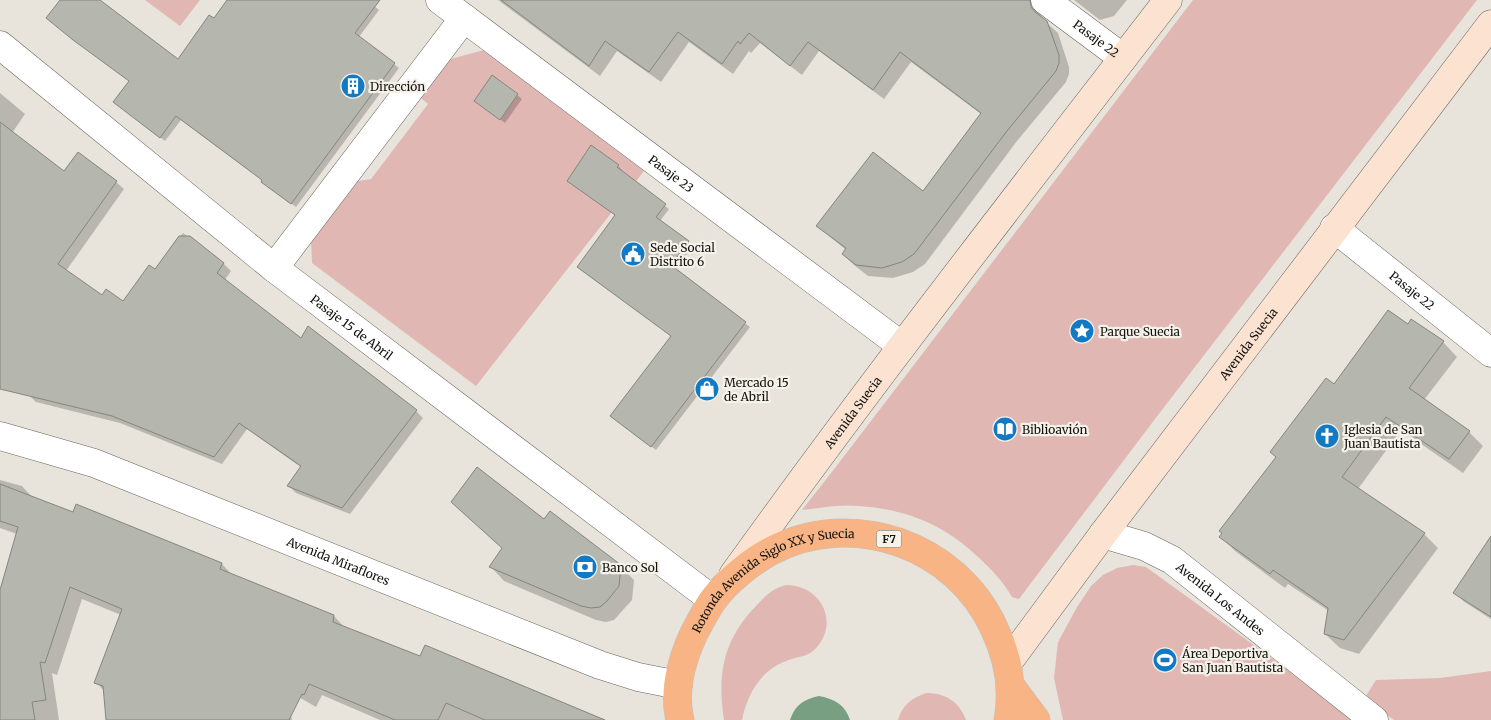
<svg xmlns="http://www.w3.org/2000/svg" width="1491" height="720" font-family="Merriweather,serif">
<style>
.green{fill:#e1b7b4}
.water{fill:#789f81}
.shadow{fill:#0003}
.building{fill:#b5b7af;stroke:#84867e}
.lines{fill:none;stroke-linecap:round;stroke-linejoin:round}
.pedestrian-casing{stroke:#67645d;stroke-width:29}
.minor-casing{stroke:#67645d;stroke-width:29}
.tertiary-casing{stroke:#67645d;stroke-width:29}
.secondary-casing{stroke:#67645d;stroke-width:29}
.trunk-casing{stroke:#c2c2c1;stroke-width:29}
.pedestrian{stroke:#fff;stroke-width:28}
.minor{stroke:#fff;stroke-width:28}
.tertiary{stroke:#fff;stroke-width:28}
.secondary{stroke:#fce3d1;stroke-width:28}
.trunk{stroke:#f8b484;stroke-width:28}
.labels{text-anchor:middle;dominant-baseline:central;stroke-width:4.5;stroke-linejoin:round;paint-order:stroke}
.shield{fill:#f5f2e9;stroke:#585651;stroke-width:1}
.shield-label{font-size:11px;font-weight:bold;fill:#141310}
.street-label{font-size:12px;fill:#141310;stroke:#f5f2e9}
.poi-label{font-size:12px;fill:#141310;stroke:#f5f2e9;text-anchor:start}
</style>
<rect width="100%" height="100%" fill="#e8e4dc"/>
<g class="green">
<polygon points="145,0 200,0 180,26"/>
<path d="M1193,0H1477L1155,419L1019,599L1012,597C1003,581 990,568 977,556C943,524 905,509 859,506C840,504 820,508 802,510L835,468Z"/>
<polygon points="484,50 644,171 476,386 312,263 311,239 352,182 371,179 428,104 421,98 447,60"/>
<polygon points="1133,565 1146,567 1357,720 1063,720 1054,678 1058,642 1077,607 1091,586 1103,575 1117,568"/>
<path d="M787,585C821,586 839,621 817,647C808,658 797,656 786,661C761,670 747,695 742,720H724C717,674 723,640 756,606C765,596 774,587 787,585Z"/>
<polygon points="1491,671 1491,720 1394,720 1364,699 1376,680 1440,678"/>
<path d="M926,693C945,693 959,701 966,720H898C902,705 912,698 926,693Z"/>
</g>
<path class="water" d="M819,696C835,699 845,705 850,720H790C795,705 804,699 819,696Z"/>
<g class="shadow">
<polygon points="62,0 98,0 178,61 215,20 229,0 367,0 379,10 359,37 399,68 296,207 267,186 263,181 181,120 165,141 119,106 130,82"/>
<polygon points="498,0 1045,0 1040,9 1041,18 1058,33 1069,67 1069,74 1066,82 1017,141 925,264 913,272 893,278 868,276 854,265 843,254 846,250 829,236 818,226 924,193 981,114 911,62 884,99 819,51 802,75 760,43 751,53 749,51 733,74 689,42 661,82 617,51 600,76"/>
<polygon points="1074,0 1127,0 1114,16 1100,20"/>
<polygon points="0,93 25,114 12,133 64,173 116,182 124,189 66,271 103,297 123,303 155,271 183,233 224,264 231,271 224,281 301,339 416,411 423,418 350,514 296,493 289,486 302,468 247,429 222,464 120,423 36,402 0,368"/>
<polygon points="517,95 522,99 505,123 475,101"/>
<polygon points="618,166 622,170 621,172 669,209 660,221 693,246 675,270 750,327 656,450 616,420 672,336 578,267 616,216 569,181"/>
<polygon points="1412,320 1443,342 1457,357 1424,400 1469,432 1483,446 1463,473 1401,430 1358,489 1424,534 1438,548 1359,654 1340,648 1325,634 1329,611 1288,584 1285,588 1235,551 1221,537 1334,385 1408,326"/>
<polygon points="0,480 22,486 34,499 222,564 232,575 334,616 346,629 420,657 466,662 605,720 380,720 322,695 316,707 285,689 292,720 108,720 104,691 96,682 121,615 82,599 57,675 52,673 59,720 0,720 0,595 17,534 0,528"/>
<polygon points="544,521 620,566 634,580 632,600 614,620 606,622 596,620 504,581 491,567"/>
<polygon points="1491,550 1491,619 1463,601 1455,592"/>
</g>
<g class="building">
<polygon points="60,0 100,0 178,59 209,15 214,18 227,0 380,0 355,33 395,63 291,204 261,182 262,180 176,116 160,138 113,102 129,81 73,40 46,18"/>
<polygon points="501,0 1030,0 1031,7 1035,12 1047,21 1059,55 1059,63 1056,71 1007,131 914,254 902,262 882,268 856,265 842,254 846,248 816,226 873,152 923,191 981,113 900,52 873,90 808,42 790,66 749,33 740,44 738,41 722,64 678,32 649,72 605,41 589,66"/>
<polygon points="492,75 518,94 500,120 474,101"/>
<polygon points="0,122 64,171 78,152 117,181 58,264 102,295 106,289 123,301 149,265 155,269 179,236 190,236 224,263 217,273 301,338 308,326 417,410 342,508 287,486 301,466 239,423 214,457 112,416 0,389"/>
<polygon points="591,145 619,165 617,167 666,204 656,217 689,241 671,265 746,322 651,447 610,416 671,336 577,267 615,215 567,181"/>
<polygon points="1388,310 1408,324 1411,319 1444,341 1409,388 1470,431 1449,459 1386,417 1342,477 1425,533 1344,640 1324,634 1328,608 1273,570 1270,574 1219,537 1222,533 1219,531 1276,457 1270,452 1326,378 1334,384"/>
<polygon points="477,467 544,519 550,511 621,565 619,586 607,601 600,607 591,608 581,606 489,567 502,548 451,502"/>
<polygon points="0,484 73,512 76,504 222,563 220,569 334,615 333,622 420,656 425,645 605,720 485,720 446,703 438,720 395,720 309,684 304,695 302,694 289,720 106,720 103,686 94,683 122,609 70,587 45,663 40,662 46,700 32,702 35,720 0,720 0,590 18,527 0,521"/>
<polygon points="1491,536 1491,617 1453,593"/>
</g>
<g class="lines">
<defs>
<polyline id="pedestrian" points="274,268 464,18"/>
<g id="minor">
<path id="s1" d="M440,0L902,346"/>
<path id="s2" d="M1045,0L1123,58"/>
<path id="s3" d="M0,45L274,268L713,600"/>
<path id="s4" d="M1334,228L1491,353"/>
</g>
<g id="tertiary">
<path id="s5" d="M0,436L94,463L600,665L638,677L678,685"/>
<path id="s6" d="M1103,534L1144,546L1172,560L1374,720"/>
</g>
<g id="secondary">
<path id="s7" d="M733,575C873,380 1021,191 1168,0"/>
<path id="s8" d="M1007,664L1103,534L1491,24"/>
</g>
<g id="trunk">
<polyline points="1010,685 1036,720"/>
<path id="s9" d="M680,720C672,688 684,650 700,622C704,615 708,607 713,600C727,581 751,562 771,551C853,508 956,545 994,628C1008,657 1014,688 1008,720"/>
</g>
</defs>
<use href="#pedestrian" class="pedestrian-casing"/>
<use href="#minor" class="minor-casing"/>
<use href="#tertiary" class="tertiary-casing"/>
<use href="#secondary" class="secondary-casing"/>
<use href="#trunk" class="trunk-casing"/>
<use href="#pedestrian" class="pedestrian"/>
<use href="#minor" class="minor"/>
<use href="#tertiary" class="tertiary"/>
<use href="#secondary" class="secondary"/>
<use href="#trunk" class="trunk"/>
</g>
<defs>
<symbol id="building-disc" viewBox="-11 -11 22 22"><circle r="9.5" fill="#127ac5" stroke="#f5f2e9"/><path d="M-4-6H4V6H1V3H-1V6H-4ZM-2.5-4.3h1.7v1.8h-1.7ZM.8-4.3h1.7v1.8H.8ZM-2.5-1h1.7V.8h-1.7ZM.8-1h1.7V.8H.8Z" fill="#fff"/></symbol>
<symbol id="civic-disc" viewBox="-11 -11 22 22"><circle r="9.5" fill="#127ac5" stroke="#f5f2e9"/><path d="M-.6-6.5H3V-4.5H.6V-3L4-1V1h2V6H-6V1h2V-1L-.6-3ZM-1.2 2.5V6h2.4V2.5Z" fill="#fff"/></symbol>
<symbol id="sight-disc" viewBox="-11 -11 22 22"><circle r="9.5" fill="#127ac5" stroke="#f5f2e9"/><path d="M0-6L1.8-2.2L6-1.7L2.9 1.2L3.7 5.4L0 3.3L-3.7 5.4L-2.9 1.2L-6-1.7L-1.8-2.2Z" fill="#fff"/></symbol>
<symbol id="shop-disc" viewBox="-11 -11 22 22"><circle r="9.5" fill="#127ac5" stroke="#f5f2e9"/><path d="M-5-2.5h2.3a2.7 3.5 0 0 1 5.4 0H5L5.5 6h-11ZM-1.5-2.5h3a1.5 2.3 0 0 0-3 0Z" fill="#fff"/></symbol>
<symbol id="library-disc" viewBox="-11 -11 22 22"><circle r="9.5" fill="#127ac5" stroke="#f5f2e9"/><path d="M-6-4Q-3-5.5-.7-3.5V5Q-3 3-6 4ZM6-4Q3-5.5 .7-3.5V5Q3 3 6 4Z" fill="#fff"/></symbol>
<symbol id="church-disc" viewBox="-11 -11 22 22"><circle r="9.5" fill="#127ac5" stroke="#f5f2e9"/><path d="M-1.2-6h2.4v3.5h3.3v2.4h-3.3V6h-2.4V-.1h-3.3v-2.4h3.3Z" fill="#fff"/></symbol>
<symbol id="bank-disc" viewBox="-11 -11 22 22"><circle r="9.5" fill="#127ac5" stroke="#f5f2e9"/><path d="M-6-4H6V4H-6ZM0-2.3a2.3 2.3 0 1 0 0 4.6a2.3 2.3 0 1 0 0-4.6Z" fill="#fff"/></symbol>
<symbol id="stadium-disc" viewBox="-11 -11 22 22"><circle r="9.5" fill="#127ac5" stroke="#f5f2e9"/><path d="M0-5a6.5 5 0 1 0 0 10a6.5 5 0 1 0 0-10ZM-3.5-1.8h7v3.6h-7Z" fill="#fff"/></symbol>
</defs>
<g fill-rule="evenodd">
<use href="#building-disc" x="339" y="72" width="28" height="28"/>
<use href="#civic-disc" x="619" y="240" width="28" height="28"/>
<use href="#sight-disc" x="1068" y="317" width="28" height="28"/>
<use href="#shop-disc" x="693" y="375" width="28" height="28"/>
<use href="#library-disc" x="991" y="415" width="28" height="28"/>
<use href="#church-disc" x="1313" y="422" width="28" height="28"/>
<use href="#bank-disc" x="571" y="553" width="28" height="28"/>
<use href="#stadium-disc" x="1151" y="646" width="28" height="28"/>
</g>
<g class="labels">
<rect class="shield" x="876.5" y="530.5" width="25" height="17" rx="4"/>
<g class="shield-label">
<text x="889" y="539">F7</text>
</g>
<g class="street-label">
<text stroke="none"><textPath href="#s2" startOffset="64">Pasaje 22</textPath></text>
<text stroke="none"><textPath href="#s1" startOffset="289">Pasaje 23</textPath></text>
<text stroke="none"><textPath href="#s4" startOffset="100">Pasaje 22</textPath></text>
<text stroke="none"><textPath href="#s3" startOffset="451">Pasaje 15 de Abril</textPath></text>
<text stroke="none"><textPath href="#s8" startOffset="401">Avenida Suecia</textPath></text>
<text stroke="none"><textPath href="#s7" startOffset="202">Avenida Suecia</textPath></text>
<text stroke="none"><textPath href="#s5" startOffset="361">Avenida Miraflores</textPath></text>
<text stroke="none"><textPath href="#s9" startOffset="191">Rotonda Avenida Siglo XX y Suecia</textPath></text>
<text stroke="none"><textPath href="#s6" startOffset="136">Avenida Los Andes</textPath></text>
</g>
<g class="poi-label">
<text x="370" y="86">Dirección</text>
<text x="650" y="247">Sede Social<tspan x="650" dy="14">Distrito 6</tspan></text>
<text x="1100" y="331">Parque Suecia</text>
<text x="724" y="382">Mercado 15<tspan x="724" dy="14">de Abril</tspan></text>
<text x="1022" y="429">Biblioavión</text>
<text x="1344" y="429">Iglesia de San<tspan x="1344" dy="14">Juan Bautista</tspan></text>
<text x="602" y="567">Banco Sol</text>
<text x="1182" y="653">Área Deportiva<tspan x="1182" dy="14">San Juan Bautista</tspan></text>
</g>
</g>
</svg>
